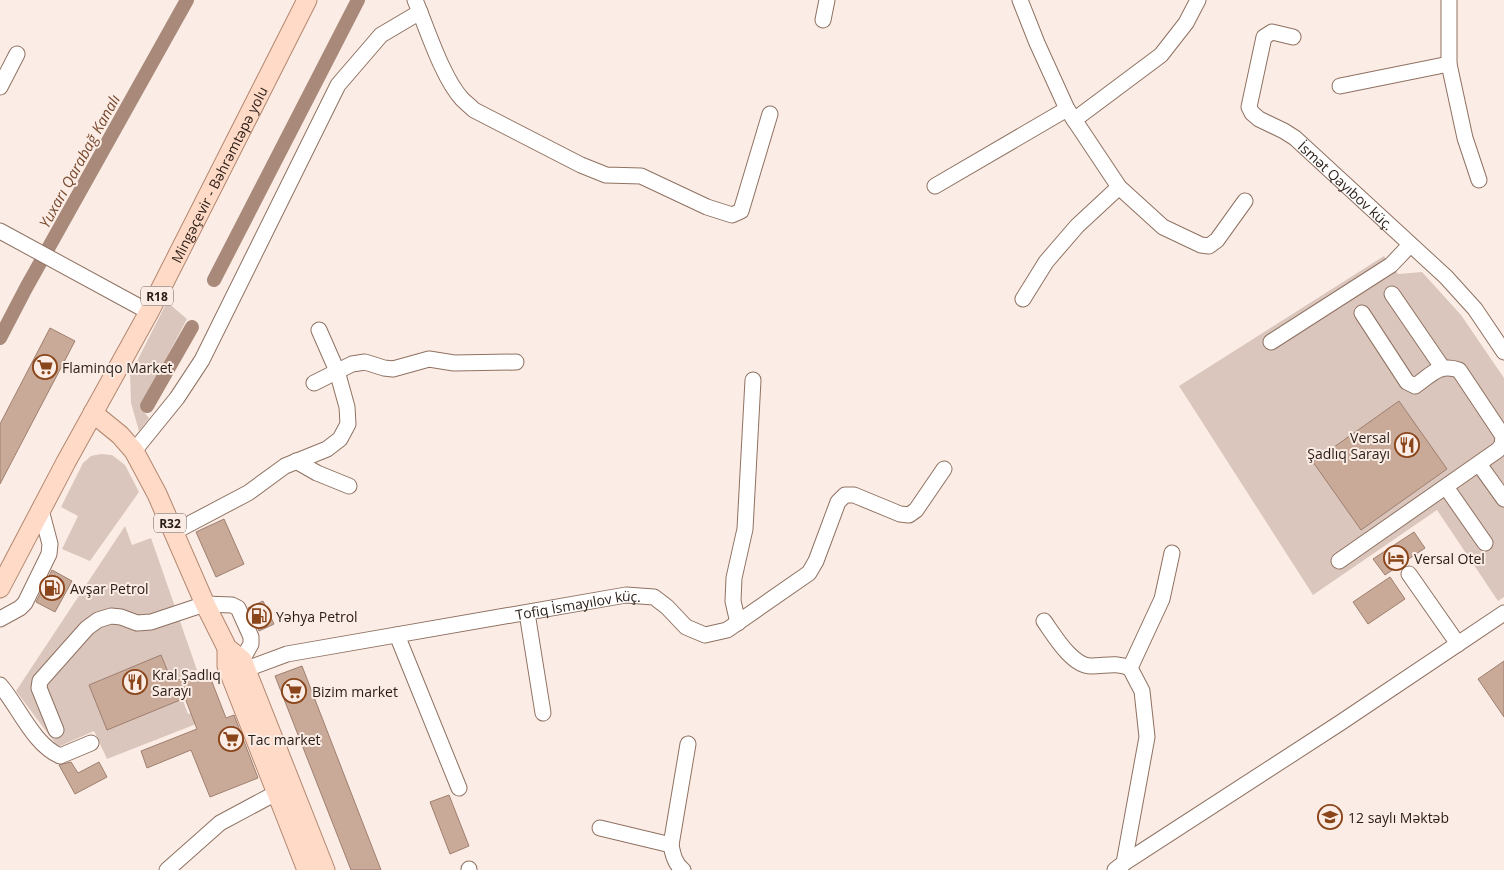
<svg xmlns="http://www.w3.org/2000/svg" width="1504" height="870" font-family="'Open Sans',sans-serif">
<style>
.green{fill:#dac6bc}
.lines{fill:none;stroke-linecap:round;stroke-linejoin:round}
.canal{stroke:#a8897a;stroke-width:14}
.building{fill:#c9aa99;stroke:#9f7f6f}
.minor-casing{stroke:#8f7161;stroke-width:17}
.major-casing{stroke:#b38770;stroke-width:21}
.minor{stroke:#fff;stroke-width:15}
.major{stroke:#fedac7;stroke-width:19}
.labels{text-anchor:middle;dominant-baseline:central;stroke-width:4;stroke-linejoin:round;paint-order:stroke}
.shield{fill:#fbede5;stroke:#675b53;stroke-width:1}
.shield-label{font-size:12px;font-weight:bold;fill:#281c15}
.street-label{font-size:14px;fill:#281c15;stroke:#fbede5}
.poi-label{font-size:14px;fill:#281c15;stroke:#fbede5;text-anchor:start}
.water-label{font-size:15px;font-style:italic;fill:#784a30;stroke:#fbede5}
</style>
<rect width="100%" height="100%" fill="#fbede5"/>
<g class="green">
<polygon points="1384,256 1398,274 1422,272 1461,315 1504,378 1504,597 1498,601 1437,510 1313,595 1179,386"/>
<polygon points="167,302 187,319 140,407 149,418 139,431 131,403 130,375"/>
<polygon points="101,454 112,455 125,465 139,492 90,561 62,549 78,516 61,507 83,463 91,456"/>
<polygon points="125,526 132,545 151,538 197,670 175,679 188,714 215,705 219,715 107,759 94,731 58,747 16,691"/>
</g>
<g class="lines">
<g class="canal">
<polyline points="214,280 358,0"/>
<polyline points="0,338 26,288 187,0"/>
<polyline points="147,406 192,327"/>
</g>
</g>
<g class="building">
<polygon points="50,328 75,341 0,484 0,424"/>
<polygon points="1399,401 1447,469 1361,530 1313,462"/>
<polygon points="224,519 244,564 216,577 196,532"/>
<polygon points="1414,532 1425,548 1385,575 1373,559"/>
<polygon points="52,570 72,581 55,612 36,602"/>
<polygon points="1390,577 1405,599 1368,624 1353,602"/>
<polygon points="263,601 274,624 259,631 248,608"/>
<polygon points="161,655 172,682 207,669 226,718 234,715 258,778 210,797 191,750 147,768 141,751 197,729 185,698 107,730 89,685"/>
<polygon points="1504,661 1504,717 1478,679"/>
<polygon points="302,666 381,870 351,870 275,676"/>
<polygon points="71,762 78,773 99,762 107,777 75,794 59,765"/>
<polygon points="449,795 469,846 450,854 430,802"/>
</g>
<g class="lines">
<defs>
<g id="minor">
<path d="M415,0C427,28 442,77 462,99C466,103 470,106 474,110L581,165L606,175L641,176L707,207L732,215L741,211L770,114"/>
<polyline points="1020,0 1037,43 1067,109 1119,187 1163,227 1201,245 1209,246 1217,240 1245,201"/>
<polyline points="1449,0 1449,64 1465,138 1479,180"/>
<polyline points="823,20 827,0"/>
<path id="s1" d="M1293,37L1272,32L1264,37L1249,107L1252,113L1259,119L1284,131L1295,138L1446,277L1475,309L1504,352"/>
<polyline points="1340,86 1449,64"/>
<polyline points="0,87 17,54"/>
<polyline points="1074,120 1161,55 1186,23 1198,0"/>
<polyline points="935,186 1067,109"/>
<polyline points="0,231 149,312"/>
<polyline points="1392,294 1442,367"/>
<polyline points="1023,299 1046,262 1077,226 1119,187"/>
<polyline points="1271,342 1391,265 1410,245"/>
<polyline points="314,383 352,364 365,362 384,368 393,369 429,359 454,363 516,362"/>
<polyline points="134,451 177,398 202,360 338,85 381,35 420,12"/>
<polyline points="296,461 317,473 349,486"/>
<polyline points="1479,464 1504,499"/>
<polyline points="1446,487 1485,543"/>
<polyline points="174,532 248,493 285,466 327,449 340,439 348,424 347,407 337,371 319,330"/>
<path d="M1339,561L1498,450L1502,445L1503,436L1459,370C1439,363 1431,375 1415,386L1407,382L1362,313"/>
<polyline points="1409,574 1458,644"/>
<polyline points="527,613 543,713"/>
<polyline points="0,619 20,608 25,603 49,554 50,544 41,510"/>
<path d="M1044,621C1054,635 1072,666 1091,666C1107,666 1114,662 1130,668L1142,691L1147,737L1124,863L1115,870"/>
<polyline points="738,623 733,601 734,578 745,529 753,380"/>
<polyline points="397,635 459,788"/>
<polyline points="1130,668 1162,599 1172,553"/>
<path id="s2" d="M236,673L287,654L626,595L654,597L667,607L686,627L705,635L727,630L809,573L816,561L838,502L845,495H854L900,514L909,515L916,510L944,469"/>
<path d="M0,685C19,707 33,744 60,756L91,743"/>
<polyline points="56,730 39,688 40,681 87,628 98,620 111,616 121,617 137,623 151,622 205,604 232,605 238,608 251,637 251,644 242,660"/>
<polyline points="600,828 671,845"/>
<polyline points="1124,863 1340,723 1504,613"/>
<polyline points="469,869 469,870"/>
<polyline points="167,870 220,823 276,793"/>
<path d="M683,870C675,864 673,855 671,845L688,744"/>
</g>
<g id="major">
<polyline points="93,413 120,435 134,451 157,494 205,604 227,648 242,660 325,870"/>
<path id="s3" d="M0,588L66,462L149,312L307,0"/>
<polyline points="227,648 227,666 307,870"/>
</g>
</defs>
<use href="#minor" class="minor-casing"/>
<use href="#major" class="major-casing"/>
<use href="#minor" class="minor"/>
<use href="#major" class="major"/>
</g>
<defs>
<symbol id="supermarket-ring" viewBox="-11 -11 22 22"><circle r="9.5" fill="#fbede5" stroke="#8a451a" stroke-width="1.5"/><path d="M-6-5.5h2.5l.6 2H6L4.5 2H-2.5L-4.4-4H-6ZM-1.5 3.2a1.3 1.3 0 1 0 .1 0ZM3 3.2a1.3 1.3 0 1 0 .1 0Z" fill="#8a451a"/></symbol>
<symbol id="restaurant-ring" viewBox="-11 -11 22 22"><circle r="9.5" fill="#fbede5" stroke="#8a451a" stroke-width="1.5"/><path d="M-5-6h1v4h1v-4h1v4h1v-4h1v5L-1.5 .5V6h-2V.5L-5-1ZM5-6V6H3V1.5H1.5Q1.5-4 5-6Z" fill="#8a451a"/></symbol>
<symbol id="hotel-ring" viewBox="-11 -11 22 22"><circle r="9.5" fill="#fbede5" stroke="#8a451a" stroke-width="1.5"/><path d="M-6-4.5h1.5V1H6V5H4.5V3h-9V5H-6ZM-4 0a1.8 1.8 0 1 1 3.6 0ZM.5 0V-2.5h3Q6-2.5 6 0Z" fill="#8a451a"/></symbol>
<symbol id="fuel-ring" viewBox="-11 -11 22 22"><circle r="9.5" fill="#fbede5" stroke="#8a451a" stroke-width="1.5"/><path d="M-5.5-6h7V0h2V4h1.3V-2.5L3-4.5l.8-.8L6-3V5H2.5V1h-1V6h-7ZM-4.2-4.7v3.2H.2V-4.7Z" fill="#8a451a"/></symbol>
<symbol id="school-ring" viewBox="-11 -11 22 22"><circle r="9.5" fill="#fbede5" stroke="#8a451a" stroke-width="1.5"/><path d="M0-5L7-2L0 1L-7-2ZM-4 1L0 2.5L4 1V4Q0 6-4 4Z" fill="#8a451a"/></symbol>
</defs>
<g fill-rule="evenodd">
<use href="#supermarket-ring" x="31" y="353" width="28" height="28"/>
<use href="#restaurant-ring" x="1393" y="431" width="28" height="28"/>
<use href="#hotel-ring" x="1382" y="544" width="28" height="28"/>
<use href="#fuel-ring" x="38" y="574" width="28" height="28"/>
<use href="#fuel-ring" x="245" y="602" width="28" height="28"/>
<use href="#restaurant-ring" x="121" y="668" width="28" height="28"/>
<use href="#supermarket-ring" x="280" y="677" width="28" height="28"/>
<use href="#supermarket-ring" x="217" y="725" width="28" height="28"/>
<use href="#school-ring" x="1316" y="803" width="28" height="28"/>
</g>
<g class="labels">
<g class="shield">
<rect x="141" y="286.5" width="32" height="19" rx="4"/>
<rect x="154" y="513.5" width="32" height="19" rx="4"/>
</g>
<g class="shield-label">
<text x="157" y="296">R18</text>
<text x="170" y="523">R32</text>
</g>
<g class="street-label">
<text stroke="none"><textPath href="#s3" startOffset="468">Mingəçevir - Bəhrəmtəpə yolu</textPath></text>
<text stroke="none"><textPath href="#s1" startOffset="229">İsmət Qayıbov küç.</textPath></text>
<text stroke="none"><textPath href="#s2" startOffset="350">Tofiq İsmayılov küç.</textPath></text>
</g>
<g class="poi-label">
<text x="62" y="367">Flaminqo Market</text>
<text x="1390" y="437" text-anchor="end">Versal<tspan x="1390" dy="16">Şadlıq Sarayı</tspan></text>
<text x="1414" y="558">Versal Otel</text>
<text x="70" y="588">Avşar Petrol</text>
<text x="276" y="616">Yəhya Petrol</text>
<text x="152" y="674">Kral Şadlıq<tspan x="152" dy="16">Sarayı</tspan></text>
<text x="312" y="691">Bizim market</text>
<text x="248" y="739">Tac market</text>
<text x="1348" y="817">12 saylı Məktəb</text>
</g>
<g class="water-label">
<text transform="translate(79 161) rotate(-61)">Yuxarı Qarabağ Kanalı</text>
</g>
</g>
</svg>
